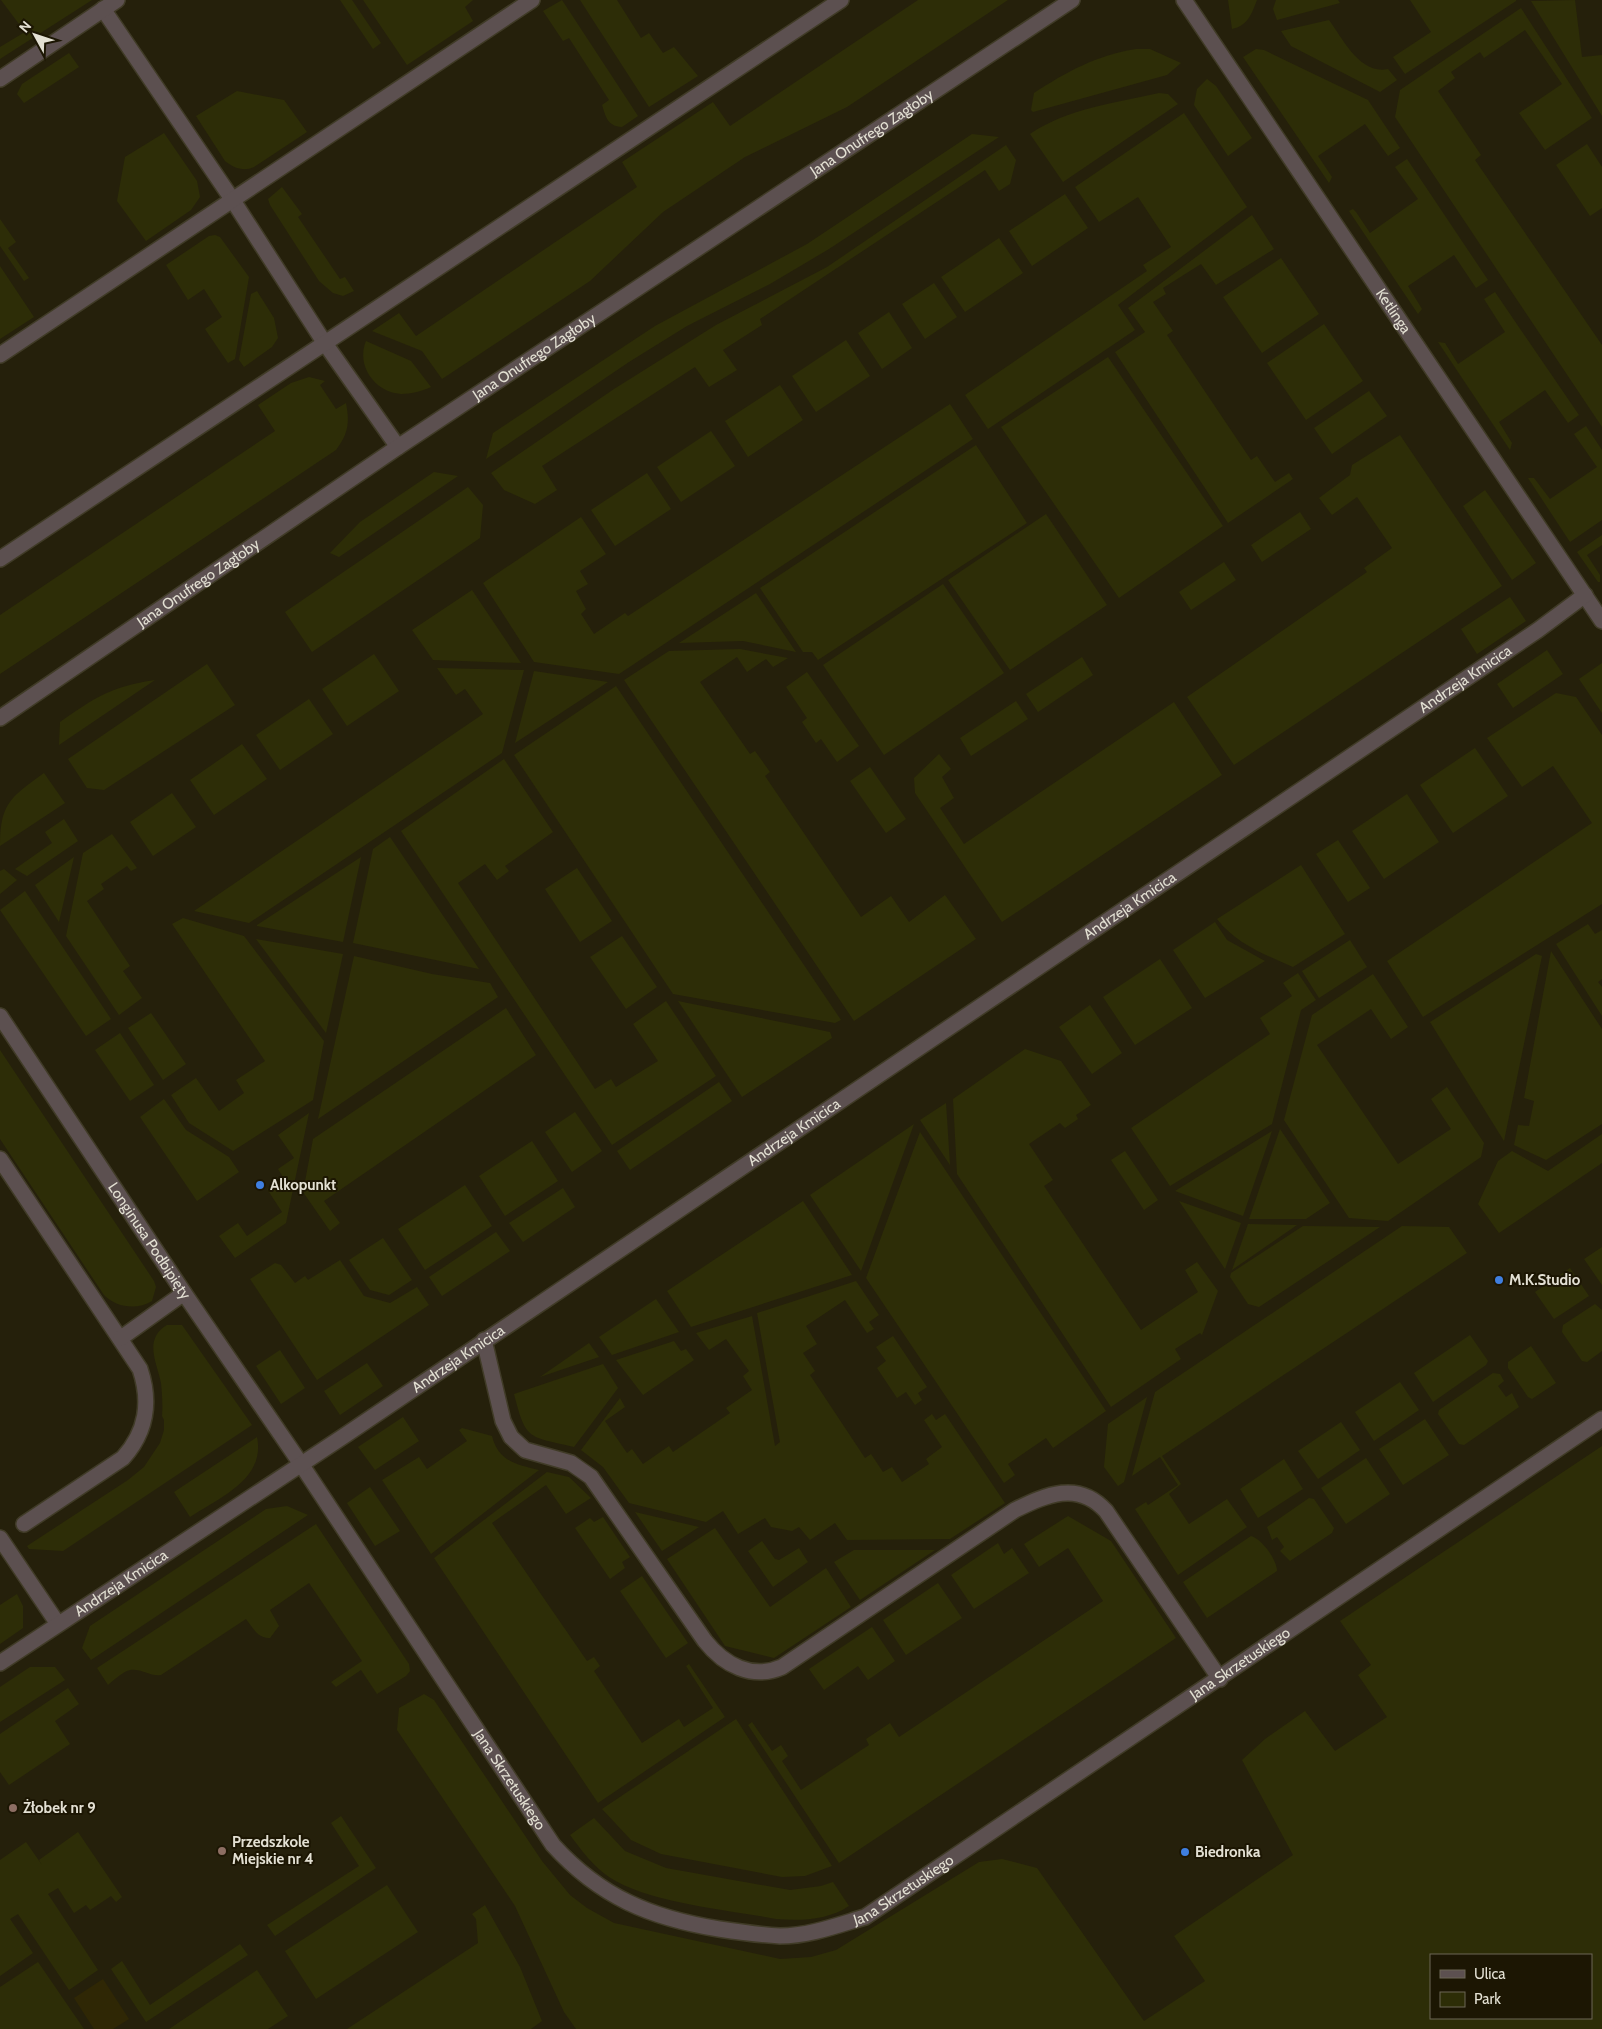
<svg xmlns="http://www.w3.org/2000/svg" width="1602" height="2029" font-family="Cabin,sans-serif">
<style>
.green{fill:#2d2d07;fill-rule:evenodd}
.sand{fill:#2f2705}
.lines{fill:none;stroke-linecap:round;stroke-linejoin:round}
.minor-casing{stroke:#403b27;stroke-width:18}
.minor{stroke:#5c5050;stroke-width:15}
.shop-dot{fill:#3f7fe0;stroke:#1c1603;stroke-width:2}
.education-dot{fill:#8d6e63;stroke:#1c1603;stroke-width:2}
.labels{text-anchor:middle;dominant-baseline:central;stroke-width:4;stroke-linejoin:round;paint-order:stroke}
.street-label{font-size:15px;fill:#e3e0d3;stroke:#1c1603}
.poi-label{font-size:15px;font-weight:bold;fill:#e3e0d3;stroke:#1c1603;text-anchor:start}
</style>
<rect width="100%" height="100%" fill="#25200b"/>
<g class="green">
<polygon points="1,0 92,0 0,59 0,47 25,32"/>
<polygon points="340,0 352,0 381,43 373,49"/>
<polygon points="363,0 473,0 465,7 473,21 407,65"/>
<path d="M562,0L638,116L622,127C607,126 606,117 602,105L609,100L569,38L563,41L543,11Z"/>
<polygon points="580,0 617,0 641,38 649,33 663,53 674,47 698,76 649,107"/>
<polygon points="918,0 1008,0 847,107 745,157 663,212 590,281 442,379 422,351 372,331 399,313 416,336 637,187 622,162 713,102 730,126"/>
<path d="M1228,0H1257C1252,13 1248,26 1232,29Z"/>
<polygon points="1276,0 1338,0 1340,3 1277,20 1273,9"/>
<polygon points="1410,0 1516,0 1516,1 1405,74 1393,57 1431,32"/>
<polygon points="1575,0 1582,57 1602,55 1602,116 1531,1"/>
<polygon points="1521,8 1592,118 1545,150 1519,113 1562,84 1525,30 1484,58 1480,52 1451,72 1455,78 1438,91 1481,155 1475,160 1602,345 1602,427 1395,117 1400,90"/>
<path d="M1329,20C1343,39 1360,75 1388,69L1397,80L1380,92L1291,46L1281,31Z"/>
<path d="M1136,49H1150L1181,63L1167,75L1033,112L1031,110L1034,93C1066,72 1097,55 1136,49Z"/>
<polygon points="1256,49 1264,50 1368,100 1400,148 1388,156 1365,124 1318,156 1332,177 1329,183 1243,57"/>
<polygon points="69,53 79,67 24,103 17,94 22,84"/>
<polygon points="1207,79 1216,86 1252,138 1228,156 1194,105 1197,89"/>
<path d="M237,91L284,100L307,132L254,167C243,172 234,168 225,161L196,116Z"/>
<path d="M1159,93L1168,94L1178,104L1063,182L1030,134C1068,108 1116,103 1159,93Z"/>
<polygon points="1184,113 1247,207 1118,305 1135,330 988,429 965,395 1147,271 1143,265 1171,247 1138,197 1099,222 1075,187"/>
<polygon points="164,133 197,181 200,197 191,210 146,241 117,201 125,157"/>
<polygon points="972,134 999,137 829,249 770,284 687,326 629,362 486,459 493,433 655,326 807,244"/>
<polygon points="1587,144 1602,167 1602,208 1590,216 1556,165"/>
<polygon points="1006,145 1016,160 1010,184 999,191 985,170 760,319 762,325 723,350 737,370 709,387 695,367 542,466 557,490 535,504 504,490 491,473 614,389 716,325 827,267"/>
<polygon points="1407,159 1488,280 1476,288 1454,255 1408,286 1422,309 1418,314 1349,211 1353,209 1356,212 1370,233 1418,199 1395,167"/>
<polygon points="282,187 302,214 298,217 340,279 345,277 354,291 343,296 333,293 319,281 270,205 268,199"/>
<polygon points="1065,194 1088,228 1032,266 1009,231"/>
<polygon points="1252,215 1274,249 1216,285 1201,264 1163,288 1166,294 1153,302 1173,331 1167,335 1251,460 1257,456 1275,482 1289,473 1293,479 1228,523 1115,352 1145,332 1128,308"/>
<polygon points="0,219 16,242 8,248 29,278 24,281 0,246"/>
<polygon points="215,235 220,237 249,277 235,359 228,363 205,329 222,317 204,289 188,300 166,265 209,236"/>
<polygon points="999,238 1023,273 965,312 941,277"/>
<polygon points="1281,258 1319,314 1262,353 1223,297"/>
<polygon points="0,266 34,317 0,339"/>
<polygon points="934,283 957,317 925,339 902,304"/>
<polygon points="257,291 274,318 278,338 272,347 244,367 239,360 251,294"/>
<polygon points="1495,292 1579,415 1568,423 1545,390 1499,422 1512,443 1510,450 1438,342 1445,343 1458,364 1505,332 1484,299"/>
<polygon points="889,312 912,348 882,369 858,333"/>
<polygon points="1324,324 1363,381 1306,420 1267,363"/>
<polygon points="846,340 870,376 816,412 792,376"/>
<path d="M366,341L411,361L431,387C422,391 412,394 401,394C374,392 356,365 366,341Z"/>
<polygon points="1108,357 1223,526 1119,598 1001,427"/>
<path d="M309,377L325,381L320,385L336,409L346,403C350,423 348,434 336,450L0,674V615L275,431L258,405L291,383Z"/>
<polygon points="780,385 803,420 748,457 725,421"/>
<polygon points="1369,391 1387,416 1332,454 1314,428"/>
<polygon points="950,404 973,439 619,674 534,662 483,583 581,517 606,554 580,571 588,584 576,591 586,609 581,614 594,634 625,613 628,616"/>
<polygon points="1586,426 1602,450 1602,520 1570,542 1528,478 1534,478 1550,499 1597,467 1574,434"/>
<polygon points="711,431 735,466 681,502 657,467"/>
<polygon points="1400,435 1502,586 1234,765 1187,697 1367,572 1364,568 1392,548 1357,497 1332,515 1319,498 1350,475 1352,465"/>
<polygon points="976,445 1027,523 818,660 812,652 803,652 760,588"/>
<polygon points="434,472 458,476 339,557 330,553 360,522"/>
<polygon points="647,473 671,509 615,546 591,510"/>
<polygon points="468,487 483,505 480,538 312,652 285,612"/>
<polygon points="1485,490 1536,563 1512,580 1463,506"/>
<polygon points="1300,512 1311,529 1262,562 1251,545"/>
<polygon points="1046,514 1107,605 1010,670 948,580"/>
<polygon points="1602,535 1602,545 1587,555 1600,575 1600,582 1598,582 1577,552"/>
<polygon points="1224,562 1236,580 1191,610 1179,592"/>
<polygon points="943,584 1004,673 884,755 823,665"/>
<polygon points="472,590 521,663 433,660 412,630"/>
<polygon points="756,593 796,652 743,641 679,643"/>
<polygon points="1510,597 1526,621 1477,654 1461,629"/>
<polygon points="740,649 788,658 773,667 766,659 747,672 737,657 700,682 750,754 755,751 770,772 765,776 861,917 891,896 909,922 945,895 976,939 854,1021 624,680 669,651"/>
<polygon points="1547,650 1563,674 1513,708 1497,684"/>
<polygon points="374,654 399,691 347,726 322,689"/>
<polygon points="1082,657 1093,675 1038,712 1026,694"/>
<polygon points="1602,663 1602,713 1579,679"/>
<polygon points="207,664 235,705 104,790 87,788 68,759"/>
<polygon points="437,668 524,670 502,753 249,923 194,911 483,714 465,689 456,695"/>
<polygon points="534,671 608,682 515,743"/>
<polygon points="807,672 859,746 837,762 821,739 816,743 802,722 807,718 786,687"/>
<path d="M155,680L59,745L60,722C96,697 110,687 155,680Z"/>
<polygon points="616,686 841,1020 835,1023 673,994 514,755"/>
<polygon points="1556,693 1576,697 1602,735 1602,904 1423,1017 1387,961 1592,823 1553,766 1522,787 1487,738"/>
<polygon points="309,699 333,734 280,770 256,735"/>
<polygon points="1016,701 1028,719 971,756 960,738"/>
<polygon points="1174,702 1222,775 1002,922 915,793 914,778 939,754 951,769 942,777 954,798 940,808 964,844"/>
<polygon points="242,744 267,779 214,815 190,780"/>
<polygon points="1475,748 1508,796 1453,833 1420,785"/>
<polygon points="504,759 553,832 505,866 509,871 497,880 485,864 458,883 595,1089 611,1079 616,1087 658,1061 633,1024 666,1001 716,1076 612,1145 401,831"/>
<polygon points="870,767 906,819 886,833 850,781"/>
<path d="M44,773L65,803L0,846C0,803 11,797 44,773Z"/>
<polygon points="172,793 196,827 153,856 130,822"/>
<polygon points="1407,794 1439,842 1384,879 1352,831"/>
<polygon points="64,819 78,841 27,876 15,869 52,843 45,832"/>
<polygon points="112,834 137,868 131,871 127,866 101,884 104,889 87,901 130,966 123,971 142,998 119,1015 66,936 83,853"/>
<polygon points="390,837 479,969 353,943 373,849"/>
<polygon points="1338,840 1370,888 1348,902 1316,854"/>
<polygon points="74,857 59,922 35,885"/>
<polygon points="361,857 343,942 257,926 257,925"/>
<path d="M1301,865L1345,934L1293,967C1266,955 1236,944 1217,919Z"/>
<polygon points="577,868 612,921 580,942 545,889"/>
<polygon points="4,869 17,880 0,894 0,871"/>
<polygon points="25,891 111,1019 86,1036 0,910"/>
<polygon points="183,918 244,936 324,1041 313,1100 233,1151 189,1123 171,1095 196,1078 219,1111 244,1093 236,1080 265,1061 172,924"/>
<polygon points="1215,922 1227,940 1265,961 1205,998 1173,950"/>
<polygon points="1588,924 1595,934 1602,930 1602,979 1598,982 1602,987 1602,1016 1556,944"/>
<polygon points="622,936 657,987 626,1009 590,957"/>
<polygon points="256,939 343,954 326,1033"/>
<polygon points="1350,940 1367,967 1319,998 1302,971"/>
<polygon points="1551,951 1602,1029 1602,1124 1546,1160 1514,1145 1518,1125 1529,1126 1534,1101 1524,1098"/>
<polygon points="1536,954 1542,956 1504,1141 1430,1022"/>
<polygon points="354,956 432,974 490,983 498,997 318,1119"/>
<polygon points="1160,959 1192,1008 1135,1045 1103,997"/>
<polygon points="1298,973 1316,1000 1301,1010 1272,1124 1170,1186 1131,1128 1270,1034 1260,1018 1292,996 1283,983"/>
<polygon points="1373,974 1408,1027 1391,1039 1371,1009 1317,1045 1398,1164 1451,1129 1431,1099 1447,1087 1484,1143 1481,1157 1388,1221 1349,1218 1284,1120 1312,1015"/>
<polygon points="678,1001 830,1032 832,1038 742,1097"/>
<polygon points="1090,1005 1122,1053 1092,1074 1059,1027"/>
<polygon points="506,1008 536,1055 324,1201 340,1223 330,1231 303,1192 313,1139"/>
<polygon points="151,1013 186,1064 163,1080 128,1028"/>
<polygon points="120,1033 154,1085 130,1101 95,1050"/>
<polygon points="1025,1049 1061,1061 1091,1105 1076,1115 1078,1119 1065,1128 1060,1123 1029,1144 1053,1180 1044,1186 1141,1330 1198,1292 1185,1270 1197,1262 1218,1291 1202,1335 1200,1333 1175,1349 1181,1359 1111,1407 957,1174 953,1099"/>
<path d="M0,1050L154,1281L156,1287L152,1301C137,1310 117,1308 104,1295L0,1139Z"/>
<polygon points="719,1082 732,1101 630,1170 617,1151"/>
<polygon points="164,1099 186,1130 229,1157 239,1172 197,1201 140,1117"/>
<polygon points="946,1103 950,1165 920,1120"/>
<polygon points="575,1112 602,1151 572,1172 545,1132"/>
<polygon points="309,1113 286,1223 235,1258 219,1236 238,1223 247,1236 282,1212 267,1189 283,1177 278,1169 294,1158 278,1135"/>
<polygon points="914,1124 861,1271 810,1195"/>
<polygon points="1280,1129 1330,1203 1306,1219 1249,1219"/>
<polygon points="1272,1131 1243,1216 1175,1191"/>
<polygon points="920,1132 1106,1411 1053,1448 1046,1438 1008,1464 1015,1475 1004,1483 866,1278"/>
<polygon points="1602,1134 1602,1163 1499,1233 1478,1204 1498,1161 1512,1151 1548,1171"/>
<polygon points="532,1141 558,1181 505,1216 479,1176"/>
<polygon points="1125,1151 1158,1200 1144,1210 1111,1160"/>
<polygon points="465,1185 492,1226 425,1270 398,1229"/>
<polygon points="563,1188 575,1207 523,1242 509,1223"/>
<polygon points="803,1201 852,1275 691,1327 667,1291"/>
<polygon points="1179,1201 1241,1223 1225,1269"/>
<polygon points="1248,1224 1297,1225 1232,1270"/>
<polygon points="1303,1226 1380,1227 1259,1307 1248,1304 1230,1277 1231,1273"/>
<polygon points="1402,1226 1449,1227 1467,1253 1162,1456 1181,1484 1169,1494 1189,1524 1227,1499 1247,1527 1178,1575 1135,1509 1146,1502 1148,1505 1178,1485 1160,1457 1132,1476 1155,1392"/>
<polygon points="496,1232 510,1251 442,1296 429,1277"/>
<polygon points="383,1238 412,1280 389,1295 370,1290 349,1260"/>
<polygon points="1602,1247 1602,1285 1584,1259"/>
<polygon points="340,1260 364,1296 390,1303 417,1287 429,1305 317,1380 250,1279 275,1263 281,1265 295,1283 305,1276 308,1280"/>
<polygon points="1570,1268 1589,1296 1554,1319 1535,1292"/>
<polygon points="856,1281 879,1315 869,1322 874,1329 867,1333 845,1300 806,1326 817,1344 803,1353 815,1371 810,1375 865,1458 871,1454 883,1472 892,1467 902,1482 929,1464 926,1459 942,1447 924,1420 932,1414 936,1420 945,1414 1005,1503 950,1539 847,1540 835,1523 810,1540 799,1527 792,1531 771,1527 765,1518 738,1534 723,1511 706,1522 629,1503 603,1467 581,1450 620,1398 625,1407 605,1421 627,1453 632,1449 643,1464 669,1446 673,1452 730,1413 726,1408 752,1390 743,1376 749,1371 726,1339 709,1350 696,1333 752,1316 775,1446 780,1442 757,1313"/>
<polygon points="656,1299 679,1332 612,1355 599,1337"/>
<polygon points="1595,1304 1602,1310 1602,1351 1587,1362 1582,1361 1562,1332 1563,1325"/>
<path d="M167,1325H182L252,1425L63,1551L29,1549L27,1546L128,1480L144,1467L160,1443L164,1430V1420L162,1416C163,1406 162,1393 161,1383C157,1363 143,1339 167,1325Z"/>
<polygon points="1470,1335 1488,1361 1486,1365 1433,1402 1414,1373"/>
<polygon points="893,1336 927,1387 918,1393 922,1400 915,1405 906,1392 897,1398 877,1368 886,1361 876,1347"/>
<polygon points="674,1341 681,1351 686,1349 694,1360 643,1395 616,1360"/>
<polygon points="589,1343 599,1357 540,1377"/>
<polygon points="1531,1346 1556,1383 1532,1399 1528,1397 1508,1368 1508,1362"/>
<polygon points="280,1350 305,1388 281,1404 256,1366"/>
<polygon points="367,1363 383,1386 340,1415 324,1391"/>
<path d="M603,1364L618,1388L574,1447C528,1436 526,1441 514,1394Z"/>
<polygon points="1493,1373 1500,1374 1504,1381 1498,1386 1506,1397 1512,1393 1519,1407 1464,1445 1459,1444 1438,1414 1439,1410"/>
<polygon points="1400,1382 1419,1410 1374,1441 1355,1412"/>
<polygon points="1147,1397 1124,1482 1118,1486 1104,1467 1108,1424"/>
<polygon points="403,1417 419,1441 375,1470 358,1447"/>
<polygon points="1425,1419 1449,1455 1403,1485 1379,1449"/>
<polygon points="1341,1422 1360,1450 1318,1479 1298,1451"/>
<path d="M462,1428L492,1436C498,1461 517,1465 539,1470L431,1554L382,1480L419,1457L427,1469L467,1441L459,1430Z"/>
<path d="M257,1437C266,1479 219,1498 190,1517L174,1492Z"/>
<path d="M1602,1446V2029H576L564,2012L515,1906L397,1730L399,1708L424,1694L434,1700L542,1861L570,1895L587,1908L614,1923L780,1959L811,1957L836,1950L979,1862L1002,1859L1037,1868L1144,2021L1205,1981L1174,1936L1293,1855L1242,1760L1265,1739L1305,1711L1335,1751L1387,1717L1358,1675L1371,1665L1340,1621ZM1431,1955H1591V2018H1431Z"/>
<polygon points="1366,1458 1390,1494 1346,1524 1321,1488"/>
<polygon points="1284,1459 1303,1489 1258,1518 1240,1489"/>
<polygon points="547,1472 569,1477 591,1498 566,1514 546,1485 492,1523 587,1661 594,1657 600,1666 594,1671 642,1743 679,1719 684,1727 713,1708 686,1666 689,1664 725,1717 598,1803 434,1558"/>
<polygon points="370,1487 400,1531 375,1546 347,1503"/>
<polygon points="1309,1498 1314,1499 1334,1528 1332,1533 1290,1561 1280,1551 1284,1547 1277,1537 1272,1540 1267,1527"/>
<polygon points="287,1506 308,1515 91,1660 82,1648 90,1626 266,1509"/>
<polygon points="635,1512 699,1527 662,1551"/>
<polygon points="1068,1516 1111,1541 1176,1638 839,1863 748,1725 752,1722 772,1751 781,1745 788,1756 782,1761 801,1790 869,1745 866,1739 890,1723 899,1737 1103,1601 1068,1548 1039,1567 1024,1544"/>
<polygon points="603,1517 630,1557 622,1562 625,1568 610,1579 575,1528 590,1518 594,1522"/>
<path d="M316,1524L409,1664L410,1671L406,1676L377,1694L361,1670L336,1687L331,1682L362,1661L309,1583L270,1610L279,1626L270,1638C258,1639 253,1628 246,1619L161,1675C150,1677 138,1666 127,1671C120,1674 113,1681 108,1685L97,1668Z"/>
<polygon points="715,1528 770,1607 826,1568 851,1607 774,1658 725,1646 667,1559"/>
<path d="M1251,1536C1262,1539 1277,1560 1277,1571L1207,1618L1183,1582Z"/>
<polygon points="762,1541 775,1559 779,1560 799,1548 808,1562 773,1587 748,1551"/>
<polygon points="998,1543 1004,1554 1012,1548 1029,1573 974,1609 951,1575"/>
<polygon points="854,1550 935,1550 860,1600 834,1562"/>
<polygon points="642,1576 688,1643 666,1658 620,1591"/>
<polygon points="938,1583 962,1618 906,1655 883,1620"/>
<polygon points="17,1594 23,1606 23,1628 0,1644 0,1605"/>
<polygon points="872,1627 895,1661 868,1680 858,1666 824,1690 809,1669"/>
<polygon points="30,1667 55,1667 65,1680 0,1722 0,1687"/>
<polygon points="68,1688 79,1704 55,1721 70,1744 9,1785 0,1772 0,1734"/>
<polygon points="736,1719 832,1866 805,1876 782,1877 661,1854 631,1840 602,1809"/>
<polygon points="341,1816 376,1868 275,1936 267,1925 359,1866 331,1823"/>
<path d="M594,1818L625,1851L666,1868L790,1890L821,1886L833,1882L849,1906C828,1920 801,1921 776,1919C729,1910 648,1903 609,1877C593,1866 582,1851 570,1835Z"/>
<polygon points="78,1832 122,1897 116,1902 111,1896 90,1910 86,1905 74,1913 58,1888 48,1894 98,1970 69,1990 18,1914 10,1919 33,1953 0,1976 0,1860 26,1842 42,1865 39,1860"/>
<polygon points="387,1885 418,1932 316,1999 285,1951"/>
<polygon points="485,1905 520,1967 542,2021 531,2029 347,2029 478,1943 476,1919 472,1914"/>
<polygon points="240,1944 248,1955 146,2022 111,1969 122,1961 150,2005"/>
<polygon points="38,1962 84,2029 0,2029 0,1987"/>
<polygon points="257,1970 288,2016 268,2029 169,2029"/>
</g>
<polygon class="sand" points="103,1979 129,2019 113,2029 94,2029 74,1998"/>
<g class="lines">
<defs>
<g id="minor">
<path id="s1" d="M1184,0L1602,621"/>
<polyline points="103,9 232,199 324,342 398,447"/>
<polyline points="0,79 117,0"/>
<polyline points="0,355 532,0"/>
<polyline points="0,559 841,0"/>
<path id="s2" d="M0,718L398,447L1072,0"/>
<path id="s3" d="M0,1016L184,1293L301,1464L553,1845C600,1897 651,1918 719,1929C739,1932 760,1935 780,1936C809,1936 838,1925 865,1917L1602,1419"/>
<path d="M0,1159L140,1369C151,1402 147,1431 123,1458L24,1524"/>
<polyline points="121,1338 184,1293"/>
<path d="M484,1340L503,1421L511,1437L525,1450L571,1463L591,1477L705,1641C724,1665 752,1680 782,1667L1015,1510C1046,1495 1078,1480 1106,1511L1220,1679"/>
<polyline points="0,1538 58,1624"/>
<path id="s4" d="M0,1663L344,1436L1538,630L1585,595"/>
</g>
</defs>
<use href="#minor" class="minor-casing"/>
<use href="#minor" class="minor"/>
</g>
<g class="shop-dot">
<circle cx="260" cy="1185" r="5"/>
<circle cx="1499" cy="1280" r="5"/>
<circle cx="1185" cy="1852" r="5"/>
</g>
<g class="education-dot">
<circle cx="13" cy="1808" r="5"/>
<circle cx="222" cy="1851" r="5"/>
</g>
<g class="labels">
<g class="street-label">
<text stroke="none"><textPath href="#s2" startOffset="1050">Jana Onufrego Zagłoby</textPath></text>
<text stroke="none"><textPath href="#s1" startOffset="375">Ketlinga</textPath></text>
<text stroke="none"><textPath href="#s2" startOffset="645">Jana Onufrego Zagłoby</textPath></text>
<text stroke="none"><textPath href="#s2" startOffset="240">Jana Onufrego Zagłoby</textPath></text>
<text stroke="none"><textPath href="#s4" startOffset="1765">Andrzeja Kmicica</textPath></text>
<text stroke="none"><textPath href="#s4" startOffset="1360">Andrzeja Kmicica</textPath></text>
<text stroke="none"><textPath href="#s4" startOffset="955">Andrzeja Kmicica</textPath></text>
<text stroke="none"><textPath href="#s3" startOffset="270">Longinusa Podbipięty</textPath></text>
<text stroke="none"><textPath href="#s4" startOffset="550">Andrzeja Kmicica</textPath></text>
<text stroke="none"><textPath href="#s4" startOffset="145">Andrzeja Kmicica</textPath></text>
<text stroke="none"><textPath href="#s3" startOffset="1788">Jana Skrzetuskiego</textPath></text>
<text stroke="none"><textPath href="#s3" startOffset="918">Jana Skrzetuskiego</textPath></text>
<text stroke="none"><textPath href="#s3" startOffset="1382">Jana Skrzetuskiego</textPath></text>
</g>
<g class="poi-label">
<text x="270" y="1185">Alkopunkt</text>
<text x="1509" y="1280">M.K.Studio</text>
<text x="23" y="1808">Żłobek nr 9</text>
<text x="232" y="1842">Przedszkole<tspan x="232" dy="17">Miejskie nr 4</tspan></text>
<text x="1195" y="1852">Biedronka</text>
</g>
</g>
<rect x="1430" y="1954" width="162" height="65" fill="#1c1603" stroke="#6c6756"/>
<rect x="1440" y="1970" width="25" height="8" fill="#5c5050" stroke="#6c6756"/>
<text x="1474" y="1979" font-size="15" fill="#e3e0d3">Ulica</text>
<rect x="1440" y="1992" width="25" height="15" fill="#2d2d07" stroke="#6c6756"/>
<text x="1474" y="2004" font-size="15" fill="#e3e0d3">Park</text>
<g transform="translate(35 35) rotate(310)" stroke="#1c1603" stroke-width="4" paint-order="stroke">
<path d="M0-4L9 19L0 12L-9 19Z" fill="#e3e0d3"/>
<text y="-8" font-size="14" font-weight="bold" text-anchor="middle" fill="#e3e0d3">N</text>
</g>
</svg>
